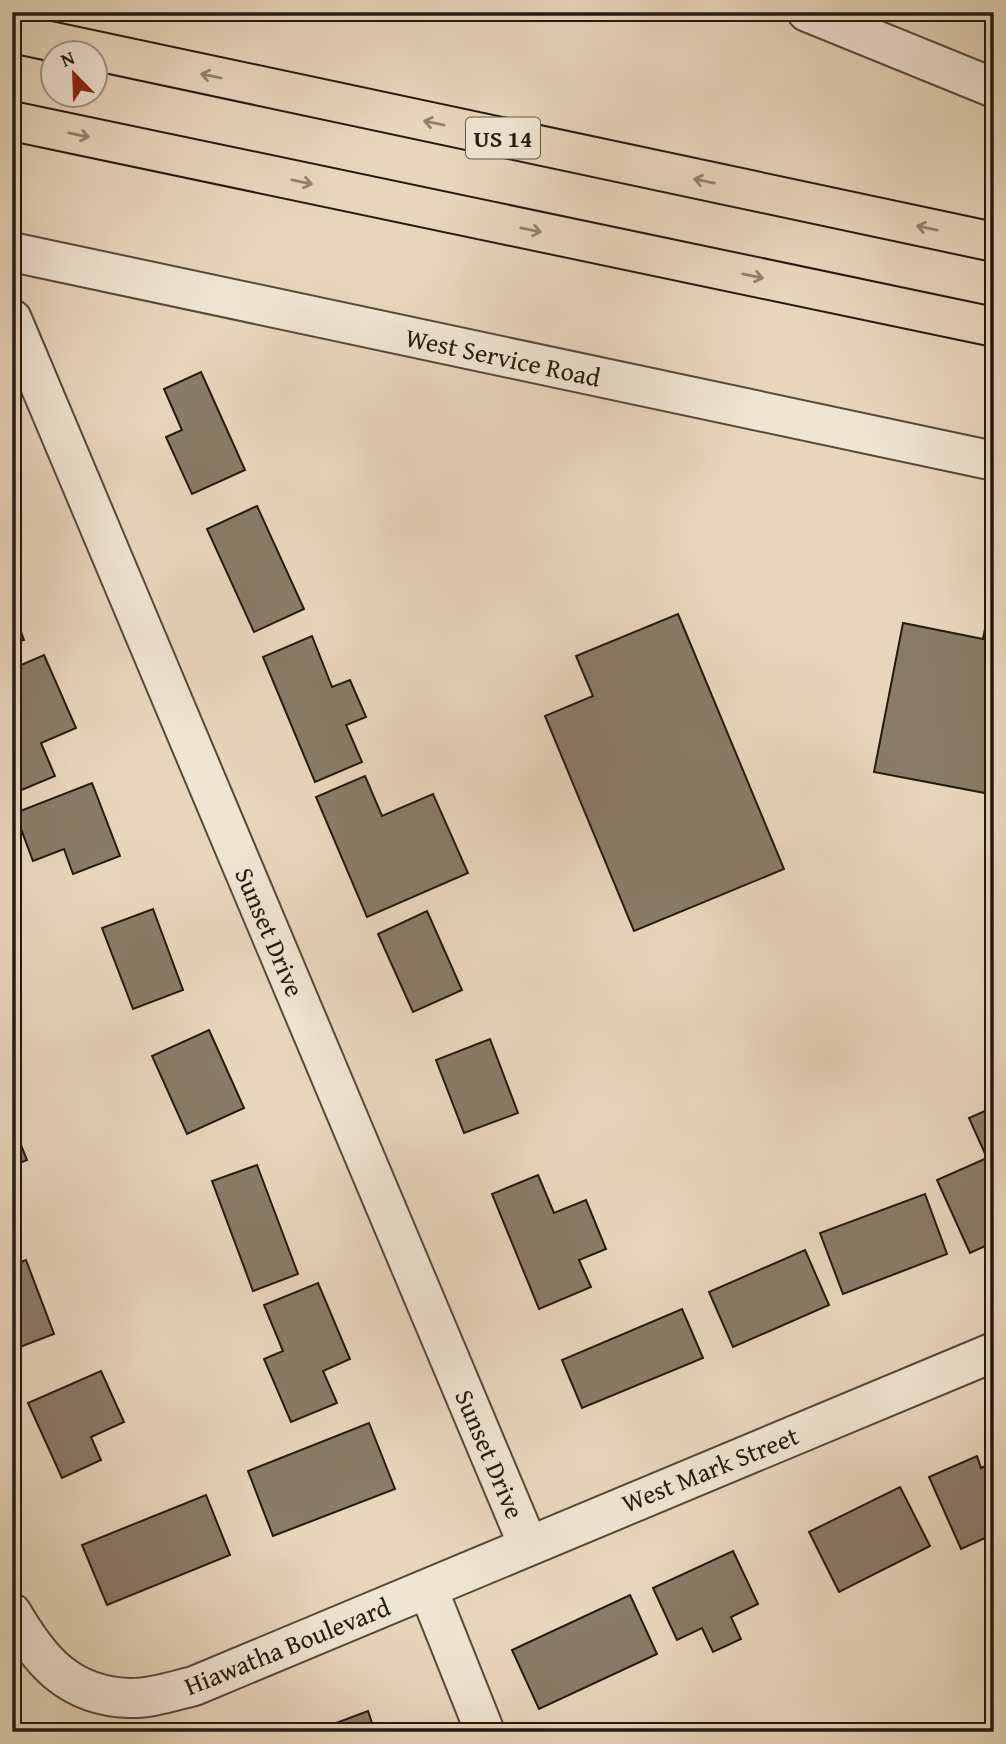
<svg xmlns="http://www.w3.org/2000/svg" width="1006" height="1744" font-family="'Gentium Book Plus',serif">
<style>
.green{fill:#c7b69f;stroke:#766857;stroke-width:2}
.building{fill:#8a7c69;stroke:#241a0f;stroke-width:2}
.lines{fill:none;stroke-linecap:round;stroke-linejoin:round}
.street-casing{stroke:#55493a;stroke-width:42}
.highway-casing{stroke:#241a0f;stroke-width:42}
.street{stroke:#f0e4d3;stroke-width:38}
.highway{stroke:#e8d6bc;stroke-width:38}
.oneway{stroke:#90816e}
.labels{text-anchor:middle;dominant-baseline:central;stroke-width:5;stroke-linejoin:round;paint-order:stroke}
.shield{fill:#f0e4d3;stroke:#61574a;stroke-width:2}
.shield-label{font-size:24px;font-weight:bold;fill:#241a0f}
.street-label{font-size:26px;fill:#241a0f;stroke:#f0e4d3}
</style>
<rect width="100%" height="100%" fill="#e8d6bc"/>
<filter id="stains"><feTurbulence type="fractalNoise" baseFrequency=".00286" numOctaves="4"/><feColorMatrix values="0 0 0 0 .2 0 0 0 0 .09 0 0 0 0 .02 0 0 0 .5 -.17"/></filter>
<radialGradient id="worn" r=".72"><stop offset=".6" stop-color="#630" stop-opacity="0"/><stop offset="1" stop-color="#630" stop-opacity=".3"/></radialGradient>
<path class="green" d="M333,12H467C431,28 371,19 333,12Z"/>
<g class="building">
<polygon points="201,372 245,470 192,494 166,437 182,430 164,389"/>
<polygon points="257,506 304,609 254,632 207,529"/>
<polygon points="994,582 994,756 985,793 874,772 903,623 983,639"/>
<polygon points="12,608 24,640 12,644"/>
<polygon points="678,614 784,869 634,931 545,716 593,696 576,656"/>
<polygon points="312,636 332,687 350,680 366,717 346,725 362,762 315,782 263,657"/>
<polygon points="44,655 76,728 41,743 55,776 12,794 12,669"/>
<polygon points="365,776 382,816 433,794 468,873 367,917 316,797"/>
<polygon points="92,783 120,856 73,874 64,849 33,861 15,813"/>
<polygon points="153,909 183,990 133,1009 102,928"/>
<polygon points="427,911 462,990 413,1012 378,934"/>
<polygon points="209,1030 244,1108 187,1134 152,1056"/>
<polygon points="490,1039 518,1113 464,1133 436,1060"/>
<polygon points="994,1107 994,1242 970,1253 937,1180 987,1158 969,1118"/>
<polygon points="16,1133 27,1160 12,1166 12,1134"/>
<polygon points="257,1165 298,1274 253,1291 212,1181"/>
<polygon points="538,1175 554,1213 586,1200 606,1249 579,1260 591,1287 539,1309 492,1194"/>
<polygon points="925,1194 947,1254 843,1294 820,1233"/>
<polygon points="805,1250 829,1305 733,1347 709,1292"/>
<polygon points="26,1260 54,1334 12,1350 12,1265"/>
<polygon points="318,1283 350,1359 323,1371 337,1403 291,1422 264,1359 283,1351 264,1305"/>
<polygon points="682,1309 703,1358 582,1408 562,1360"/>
<polygon points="101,1371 124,1422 91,1437 101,1460 62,1478 28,1403"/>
<polygon points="369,1423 395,1489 273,1536 248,1471"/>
<polygon points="977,1456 981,1468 994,1462 994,1534 961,1549 929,1477"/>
<polygon points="900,1487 930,1546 839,1592 809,1532"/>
<polygon points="206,1495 230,1555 107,1605 82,1545"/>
<polygon points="733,1551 758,1604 731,1617 741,1639 713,1652 702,1628 677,1640 653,1588"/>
<polygon points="630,1595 657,1654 539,1709 512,1650"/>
<polygon points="368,1711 375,1732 312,1732"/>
</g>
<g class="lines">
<defs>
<g id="street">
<polyline points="807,12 994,88"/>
<polyline points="12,252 994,461"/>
<polyline points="12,319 528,1545"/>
<polyline points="428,1589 485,1732"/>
<path d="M12,1613C40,1661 69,1696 129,1698C150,1699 173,1691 194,1686L994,1352"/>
</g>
<g id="highway">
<polyline points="12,33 994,242"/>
<polyline points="12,121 994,327"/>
</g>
</defs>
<use href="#street" class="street-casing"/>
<use href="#highway" class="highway-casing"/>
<use href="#street" class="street"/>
<use href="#highway" class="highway"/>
</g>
<defs><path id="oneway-shaft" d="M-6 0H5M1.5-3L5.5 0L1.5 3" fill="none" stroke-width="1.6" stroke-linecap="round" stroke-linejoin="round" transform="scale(1.75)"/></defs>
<g class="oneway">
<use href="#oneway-shaft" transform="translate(211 76) rotate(-168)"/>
<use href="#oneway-shaft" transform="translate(434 123) rotate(-168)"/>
<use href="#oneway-shaft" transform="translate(79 135) rotate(12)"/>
<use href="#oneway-shaft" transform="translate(704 181) rotate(-168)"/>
<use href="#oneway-shaft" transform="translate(302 182) rotate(12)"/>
<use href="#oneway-shaft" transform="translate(927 228) rotate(-168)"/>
<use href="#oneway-shaft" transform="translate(531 230) rotate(12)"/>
<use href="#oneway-shaft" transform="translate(753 276) rotate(12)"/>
</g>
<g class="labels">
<rect class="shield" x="466" y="117.5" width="74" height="41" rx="5"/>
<g class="shield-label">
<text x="503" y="138">US 14</text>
</g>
<g class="street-label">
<text transform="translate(503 357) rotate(12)">West Service Road</text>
<text transform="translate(270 932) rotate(67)">Sunset Drive</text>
<text transform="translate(490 1454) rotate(67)">Sunset Drive</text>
<text transform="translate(710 1469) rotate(-22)">West Mark Street</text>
<text transform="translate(287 1646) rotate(-22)">Hiawatha Boulevard</text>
</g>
</g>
<rect width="1006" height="1744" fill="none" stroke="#e8d6bc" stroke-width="42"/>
<rect x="14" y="14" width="978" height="1716" fill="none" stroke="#241a0f" stroke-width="3.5"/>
<rect x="21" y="21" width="964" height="1702" fill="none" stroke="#241a0f" stroke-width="2"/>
<g transform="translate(74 74) rotate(337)"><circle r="33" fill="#f0e4d3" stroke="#9e9385" stroke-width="2"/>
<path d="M0-5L12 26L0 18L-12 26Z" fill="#8f2418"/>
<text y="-10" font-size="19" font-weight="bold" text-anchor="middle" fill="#241a0f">N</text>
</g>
<rect width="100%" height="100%" filter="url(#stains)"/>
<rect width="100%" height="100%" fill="url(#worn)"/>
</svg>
